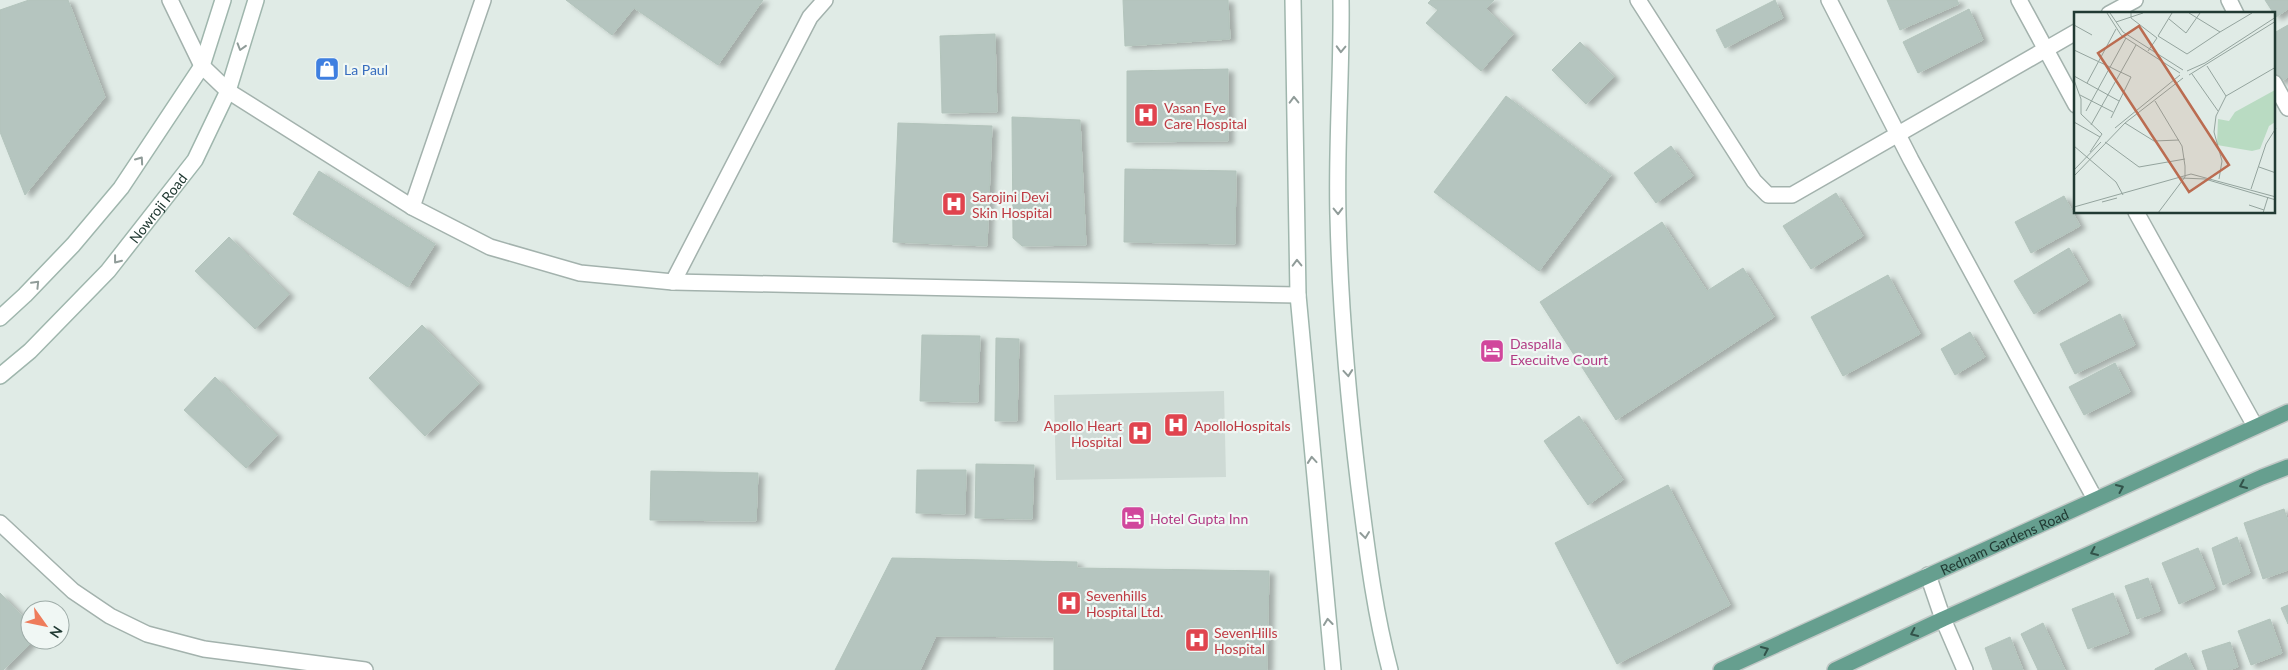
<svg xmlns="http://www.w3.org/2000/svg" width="2288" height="670" font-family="Lato,sans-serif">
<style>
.built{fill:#cedad5}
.building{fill:#b5c5bf;stroke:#b3c4bc;filter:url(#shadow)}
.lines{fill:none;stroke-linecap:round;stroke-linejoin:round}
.street-casing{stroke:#a3b2ad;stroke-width:18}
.secondary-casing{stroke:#9fb6ad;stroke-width:18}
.primary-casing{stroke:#c1c8c6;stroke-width:18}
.street{stroke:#fff;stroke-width:15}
.secondary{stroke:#fff;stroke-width:15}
.primary{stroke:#669f8f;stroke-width:15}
.oneway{stroke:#909c99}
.oneway2{stroke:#32534a}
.labels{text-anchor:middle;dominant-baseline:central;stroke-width:4.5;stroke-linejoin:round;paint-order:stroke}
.shop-label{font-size:14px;fill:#366cbe;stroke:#f0f7f4;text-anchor:start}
.health-label{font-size:14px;fill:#be3a42;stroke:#f0f7f4;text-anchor:start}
.street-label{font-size:14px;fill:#213a33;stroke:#f0f7f4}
.hotel-label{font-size:14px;fill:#b23c85;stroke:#f0f7f4;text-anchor:start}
.inset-road{fill:none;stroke:#94a49e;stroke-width:1}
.view{fill:#bb6c51;fill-opacity:0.15;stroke:#bb6c51;stroke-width:2.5}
.inset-edge{fill:none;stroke:#213a33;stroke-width:2.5}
</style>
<defs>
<filter id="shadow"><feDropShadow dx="5.5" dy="3" stdDeviation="2.5" flood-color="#0004"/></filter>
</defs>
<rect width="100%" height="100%" fill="#e0ebe6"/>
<polygon class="built" points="1224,391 1226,477 1056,480 1054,395"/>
<g class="building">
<polygon points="29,0 68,0 105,97 25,195 0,132 0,10"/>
<polygon points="566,0 763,0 718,65 634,8 612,35"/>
<polygon points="1123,0 1228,0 1230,39 1125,46"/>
<polygon points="1431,0 1494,0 1486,9 1513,34 1481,71 1426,23 1438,10 1428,3"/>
<polygon points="1775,0 1783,18 1725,48 1716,30"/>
<polygon points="1887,0 1957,0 1959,4 1900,30"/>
<polygon points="2265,0 2288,0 2288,9 2276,17"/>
<polygon points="1969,9 1983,40 1918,73 1903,42"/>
<polygon points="2288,25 2288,77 2280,82 2274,72 2274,33"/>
<polygon points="995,34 997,112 942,113 940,36"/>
<polygon points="1580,42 1614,77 1586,104 1552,70"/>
<polygon points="1228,69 1228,141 1127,142 1127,71"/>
<polygon points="1506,96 1611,175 1539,271 1434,192"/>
<polygon points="1012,117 1080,120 1086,245 1022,246 1013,238"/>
<polygon points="898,123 992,126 987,246 893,242"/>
<polygon points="1671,146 1693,176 1656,203 1634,173"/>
<polygon points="1125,169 1236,171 1235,244 1124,242"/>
<polygon points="319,171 435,244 408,287 293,214"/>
<polygon points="1836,193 1863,236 1811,269 1783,226"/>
<polygon points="2064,196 2080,226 2031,253 2015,222"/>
<polygon points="1662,222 1707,291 1743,268 1774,317 1616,420 1540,302"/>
<polygon points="229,237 289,294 255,329 195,271"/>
<polygon points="2069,248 2088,281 2034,314 2014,281"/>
<polygon points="1888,275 1920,334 1843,376 1811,317"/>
<polygon points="2120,314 2135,345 2075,374 2060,344"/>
<polygon points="422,325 479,384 425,436 369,378"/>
<polygon points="1970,332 1985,357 1955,375 1941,349"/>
<polygon points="922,335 980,336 978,402 920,401"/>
<polygon points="996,338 1019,339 1017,421 995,421"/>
<polygon points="2115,363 2130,392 2084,415 2069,387"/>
<polygon points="215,377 277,435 246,468 184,410"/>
<polygon points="1579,416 1623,480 1588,505 1544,441"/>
<polygon points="976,464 1034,465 1032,519 975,518"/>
<polygon points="917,470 966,470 965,514 916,513"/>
<polygon points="651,471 758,473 756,521 650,520"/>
<polygon points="1668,485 1730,605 1617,664 1555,543"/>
<polygon points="2284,509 2288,522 2288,570 2263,579 2244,523"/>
<polygon points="2237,537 2250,573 2223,585 2212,548"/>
<polygon points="2198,548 2215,588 2179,604 2162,563"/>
<polygon points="892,558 1077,562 1077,568 1269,571 1267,670 1054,670 1054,637 936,636 920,670 835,670"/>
<polygon points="2148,578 2160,611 2137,619 2125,586"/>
<polygon points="0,593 30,624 30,640 34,640 3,670 0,670"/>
<polygon points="2113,593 2129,633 2088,649 2072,609"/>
<polygon points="2288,605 2288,624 2281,608"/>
<polygon points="2270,619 2282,653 2251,665 2238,631"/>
<polygon points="2043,623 2065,670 2038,670 2021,634"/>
<polygon points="2010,637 2023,670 1993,670 1985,648"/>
<polygon points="2230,642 2238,667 2229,670 2208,670 2202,651"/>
<polygon points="2186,653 2194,670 2155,670 2155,669"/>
</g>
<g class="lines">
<defs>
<g id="street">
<polyline points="170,0 202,66 228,91 412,207 490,247 580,273 673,282 1298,295"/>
<polyline points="1638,0 1754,181 1768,195 1792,195 2076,32"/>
<polyline points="1829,0 1911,160 2095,499"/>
<polyline points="2019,0 2076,105"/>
<polyline points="2229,0 2236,14"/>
<polyline points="2109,14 2135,0"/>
<polyline points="2274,83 2288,108"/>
<polyline points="412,207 483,0"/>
<polyline points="2136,212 2255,426"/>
<polyline points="673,282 810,17 825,0"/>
<polyline points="0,523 73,591 110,616 147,634 204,649 365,670"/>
<polyline points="1928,575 1943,619 1965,670"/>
</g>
<g id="secondary">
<polyline points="1293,0 1298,295 1333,670"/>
<path d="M1341,0C1342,72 1336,144 1338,216C1340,306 1348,397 1359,487C1367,549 1374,610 1390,670"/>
<polyline points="0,318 25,295 73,245 121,188 202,66 223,0"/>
<path id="s1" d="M0,376L30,351L108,271L195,160L228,91L256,0"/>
</g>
<g id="primary">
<path id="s2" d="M1721,670L2288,412"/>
<polyline points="1835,670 1943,619 2262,477 2288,467"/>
</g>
</defs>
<use href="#street" class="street-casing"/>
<use href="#secondary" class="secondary-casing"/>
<use href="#primary" class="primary-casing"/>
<use href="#street" class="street"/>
<use href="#secondary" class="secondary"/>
<use href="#primary" class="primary"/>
</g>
<defs><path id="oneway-chevron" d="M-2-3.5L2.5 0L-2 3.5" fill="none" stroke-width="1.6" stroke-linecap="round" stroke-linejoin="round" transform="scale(1.25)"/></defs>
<g class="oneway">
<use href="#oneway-chevron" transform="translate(241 47) rotate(107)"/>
<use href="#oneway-chevron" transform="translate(1341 49) rotate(92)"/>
<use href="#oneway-chevron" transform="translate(1294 100) rotate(-91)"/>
<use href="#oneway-chevron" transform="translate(140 160) rotate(-55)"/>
<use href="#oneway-chevron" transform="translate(1338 211) rotate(89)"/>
<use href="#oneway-chevron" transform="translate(117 260) rotate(128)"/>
<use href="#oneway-chevron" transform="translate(1297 263) rotate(-91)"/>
<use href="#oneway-chevron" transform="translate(36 284) rotate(-46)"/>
<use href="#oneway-chevron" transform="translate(1348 373) rotate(85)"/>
<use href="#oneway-chevron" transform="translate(1312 460) rotate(-95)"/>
<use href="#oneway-chevron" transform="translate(1365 535) rotate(83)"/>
<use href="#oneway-chevron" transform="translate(1328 622) rotate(-96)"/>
</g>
<g class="oneway2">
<use href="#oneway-chevron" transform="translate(2243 485) rotate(156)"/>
<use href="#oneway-chevron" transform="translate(2120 488) rotate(-24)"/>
<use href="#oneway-chevron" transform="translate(2094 552) rotate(156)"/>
<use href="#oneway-chevron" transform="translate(1914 633) rotate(155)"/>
<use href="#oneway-chevron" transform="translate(1765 650) rotate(-25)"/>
</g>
<defs>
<symbol id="shop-square" viewBox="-11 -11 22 22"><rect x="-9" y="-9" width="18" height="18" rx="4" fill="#3f7fe0" stroke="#f0f7f4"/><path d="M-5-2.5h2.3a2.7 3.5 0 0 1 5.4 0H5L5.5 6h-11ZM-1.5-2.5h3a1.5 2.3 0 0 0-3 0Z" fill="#fff"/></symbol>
<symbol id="hospital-square" viewBox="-11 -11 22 22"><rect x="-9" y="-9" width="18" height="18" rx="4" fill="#e0444e" stroke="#f0f7f4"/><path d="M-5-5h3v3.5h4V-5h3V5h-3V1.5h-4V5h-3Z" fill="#fff"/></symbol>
<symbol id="hotel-square" viewBox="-11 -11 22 22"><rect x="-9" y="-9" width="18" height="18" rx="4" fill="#d1479c" stroke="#f0f7f4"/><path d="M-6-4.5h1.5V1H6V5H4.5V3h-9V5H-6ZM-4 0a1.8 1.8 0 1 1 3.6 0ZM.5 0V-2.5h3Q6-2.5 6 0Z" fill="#fff"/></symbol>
</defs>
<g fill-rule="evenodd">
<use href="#shop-square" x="313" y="55" width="28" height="28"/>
<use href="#hospital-square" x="1132" y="101" width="28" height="28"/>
<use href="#hospital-square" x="940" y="190" width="28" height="28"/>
<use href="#hotel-square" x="1478" y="337" width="28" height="28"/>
<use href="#hospital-square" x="1162" y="411" width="28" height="28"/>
<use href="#hospital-square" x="1126" y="419" width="28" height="28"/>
<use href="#hotel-square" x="1119" y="504" width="28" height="28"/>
<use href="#hospital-square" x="1055" y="589" width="28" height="28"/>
<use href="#hospital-square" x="1183" y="626" width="28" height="28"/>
</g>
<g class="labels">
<g class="shop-label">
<text x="344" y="69">La Paul</text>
</g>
<g class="health-label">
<text x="1164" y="107">Vasan Eye<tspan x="1164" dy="16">Care Hospital</tspan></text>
<text x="972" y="196">Sarojini Devi<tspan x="972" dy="16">Skin Hospital</tspan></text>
<text x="1122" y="425" text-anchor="end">Apollo Heart<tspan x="1122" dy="16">Hospital</tspan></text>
<text x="1194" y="425">ApolloHospitals</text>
<text x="1086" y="595">Sevenhills<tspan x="1086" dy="16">Hospital Ltd.</tspan></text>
<text x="1214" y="632">SevenHills<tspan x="1214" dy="16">Hospital</tspan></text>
</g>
<g class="street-label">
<text stroke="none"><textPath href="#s1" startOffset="231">Nowroji Road</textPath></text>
<text stroke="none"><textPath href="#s2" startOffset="311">Rednam Gardens Road</textPath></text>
</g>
<g class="hotel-label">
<text x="1510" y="343">Daspalla<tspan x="1510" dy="16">Execuitve Court</tspan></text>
<text x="1150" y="518">Hotel Gupta Inn</text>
</g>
</g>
<g transform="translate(2074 12)">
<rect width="201" height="201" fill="#e0ebe6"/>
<path d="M201,78V110L195,114L186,137L178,139L143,133L144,107L155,109L161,100Z" fill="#b9dbc2"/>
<path class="inset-road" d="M33,1L47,23L106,61M36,1L49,20L109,58M57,1V6L83,26L74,39M115,1L146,20L178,1M95,7L112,21L126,1M42,10L69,1M0,13L18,23M84,24L113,42L146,20M84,24L98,1M0,38L57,65L37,106M133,54L152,84L202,55M113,59L131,51L202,5M118,62L144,99M115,63L202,9M0,64L45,89M0,68L7,87V102L28,122L16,140M13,71L42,17M6,83L39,100M81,89L108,134L111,154V165L84,201M12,99L52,26M0,110L26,125M51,111L80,129L105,128M17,113L62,33M41,116L106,63M31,130L65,155L111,147M0,134L42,170L49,183M185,155L202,161M0,158L27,130M0,164L51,111L109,66M107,166L131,167L202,188M145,167L148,149L140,120L142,104L152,84M177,177L192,132L202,116M28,190L43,186M175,193L190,198M0,195L117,162L202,185M189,201L194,185"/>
<path class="view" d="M65,14L155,153L115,180L24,41Z"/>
<rect width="201" height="201" class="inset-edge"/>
</g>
<g transform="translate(45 625) rotate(123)"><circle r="24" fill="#f0f7f4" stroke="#9daba7"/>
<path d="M0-4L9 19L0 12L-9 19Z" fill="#ee7c5b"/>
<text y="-8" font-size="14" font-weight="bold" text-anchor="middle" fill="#213a33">N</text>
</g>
</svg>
